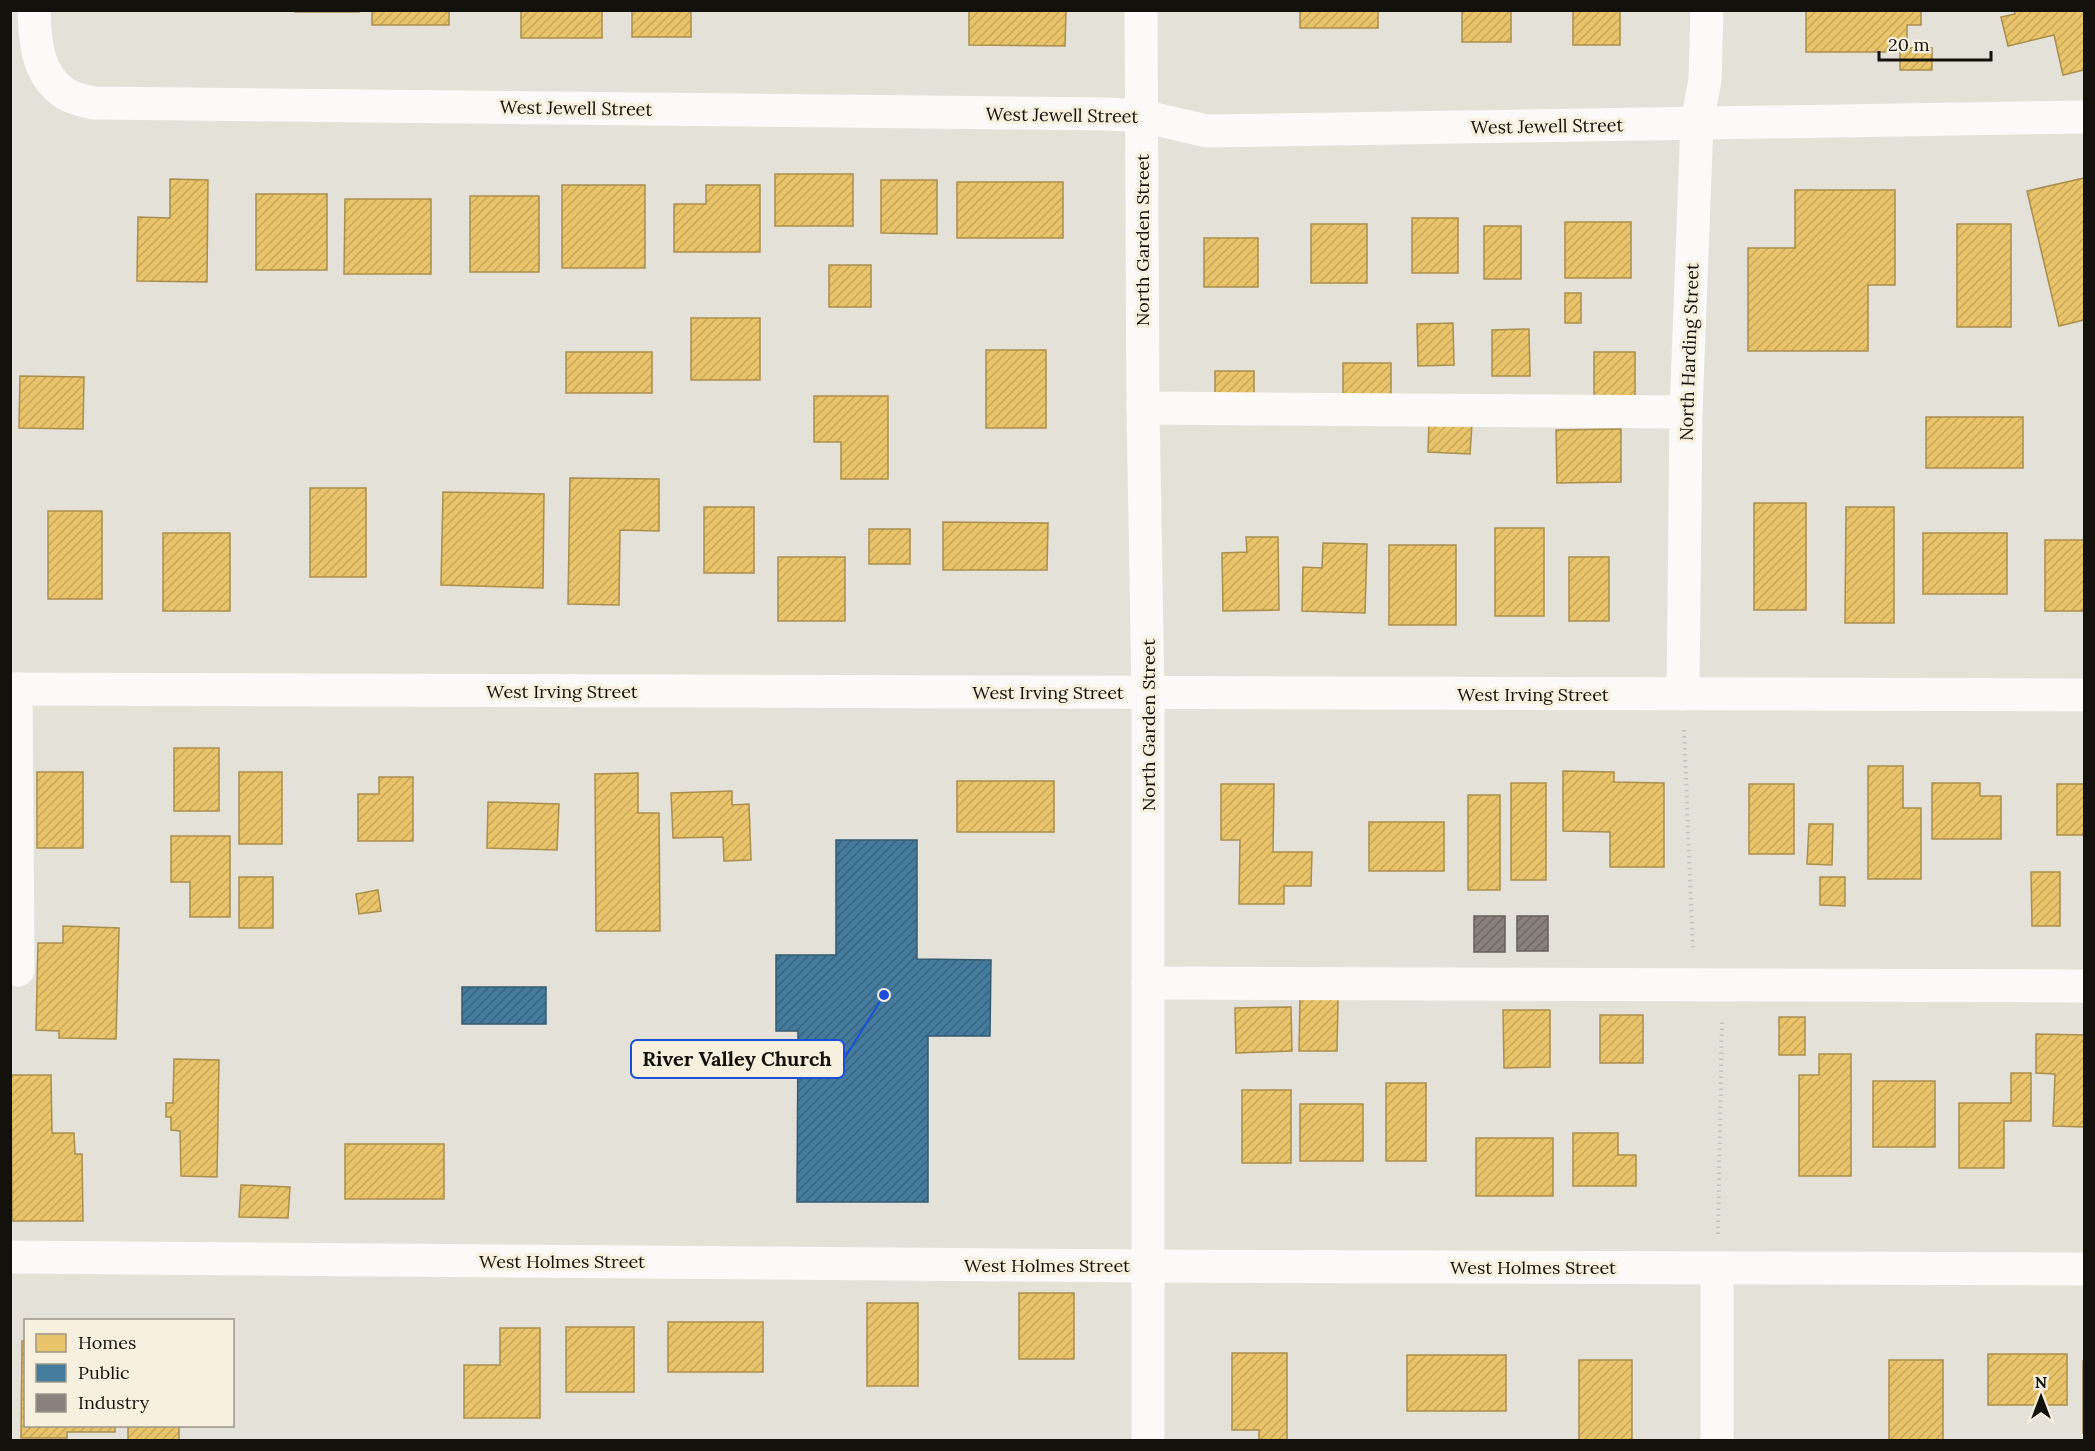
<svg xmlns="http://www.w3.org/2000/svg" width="2095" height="1451" font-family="Lora,serif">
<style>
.homes{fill:url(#homes-hatch);stroke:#a98e4e;stroke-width:1.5}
.public{fill:url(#public-hatch);stroke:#365b71;stroke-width:1.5}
.industry{fill:url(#industry-hatch);stroke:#665f5a;stroke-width:1.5}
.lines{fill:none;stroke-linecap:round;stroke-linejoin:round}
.path{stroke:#c3c2bf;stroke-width:4;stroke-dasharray:1.5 4.5;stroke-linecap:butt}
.minor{stroke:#fbfaf9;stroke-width:33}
.labels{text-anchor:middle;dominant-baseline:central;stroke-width:6;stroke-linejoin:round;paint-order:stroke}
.street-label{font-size:18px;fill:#13110b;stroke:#f7f0df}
.leader{fill:none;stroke:#1d4ed8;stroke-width:2}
.callout-dot{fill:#1d4ed8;stroke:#f7f0df;stroke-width:2}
.callout{fill:#f7f0df;stroke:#1d4ed8;stroke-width:2}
.callout-label{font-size:20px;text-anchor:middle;font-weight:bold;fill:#13110b}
</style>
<defs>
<pattern id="homes-hatch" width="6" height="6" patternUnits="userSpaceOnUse" patternTransform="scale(1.5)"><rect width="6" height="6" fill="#e9c46a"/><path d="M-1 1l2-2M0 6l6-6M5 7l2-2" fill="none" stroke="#c7a75b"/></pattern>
<pattern id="public-hatch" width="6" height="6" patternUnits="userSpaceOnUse" patternTransform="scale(1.5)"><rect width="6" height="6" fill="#457b9d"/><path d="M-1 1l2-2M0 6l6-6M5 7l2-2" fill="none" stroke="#38637e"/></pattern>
<pattern id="industry-hatch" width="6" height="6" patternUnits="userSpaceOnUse" patternTransform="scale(1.5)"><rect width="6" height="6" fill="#8a817c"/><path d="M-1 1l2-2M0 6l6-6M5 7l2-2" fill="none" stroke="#706864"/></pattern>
</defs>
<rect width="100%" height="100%" fill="#e4e1d8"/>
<g class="homes">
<rect x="295" y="10" width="64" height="2"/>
<rect x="372" y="10" width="77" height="15"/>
<rect x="521" y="10" width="81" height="28"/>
<rect x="632" y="10" width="59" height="27"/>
<polygon points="969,10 1066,10 1065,46 969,45"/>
<rect x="1300" y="10" width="78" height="18"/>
<rect x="1462" y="10" width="49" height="32"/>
<rect x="1573" y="10" width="47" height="35"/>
<polygon points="1806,10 1921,10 1921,25 1907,25 1907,48 1932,48 1932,70 1900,70 1900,52 1806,52"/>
<polygon points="2014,10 2084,10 2084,70 2063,75 2054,35 2008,46 2001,17 2015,14"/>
<rect x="775" y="174" width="78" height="52"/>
<polygon points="2084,178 2084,320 2059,326 2027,191"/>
<polygon points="170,179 208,180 207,282 137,281 138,217 170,218"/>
<polygon points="881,180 937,180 937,234 881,233"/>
<rect x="957" y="182" width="106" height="56"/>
<rect x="562" y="185" width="83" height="83"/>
<polygon points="706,185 760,185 760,252 674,252 674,204 706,204"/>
<polygon points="1795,190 1895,190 1895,285 1868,285 1868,351 1748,351 1748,248 1795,248"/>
<rect x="256" y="194" width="71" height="76"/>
<rect x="470" y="196" width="69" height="76"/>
<polygon points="345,199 431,199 431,274 344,274"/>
<rect x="1412" y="218" width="46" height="55"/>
<rect x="1565" y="222" width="66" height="56"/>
<rect x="1311" y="224" width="56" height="59"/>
<rect x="1957" y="224" width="54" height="103"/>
<rect x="1484" y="226" width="37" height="53"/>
<rect x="1204" y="238" width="54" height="49"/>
<rect x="829" y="265" width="42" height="42"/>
<rect x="1565" y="293" width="16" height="30"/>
<rect x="691" y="318" width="69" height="62"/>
<polygon points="1453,323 1454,365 1418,366 1417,324"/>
<polygon points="1529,329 1530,376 1492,376 1492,330"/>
<rect x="986" y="350" width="60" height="78"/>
<rect x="566" y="352" width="86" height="41"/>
<rect x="1594" y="352" width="41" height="50"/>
<rect x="1343" y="363" width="48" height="37"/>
<rect x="1215" y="371" width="39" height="27"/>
<polygon points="20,376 84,377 83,429 19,428"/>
<polygon points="814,396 888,396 888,479 841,479 841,442 814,442"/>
<rect x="1926" y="417" width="97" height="51"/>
<polygon points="1429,423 1472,424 1470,454 1428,452"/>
<polygon points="1621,429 1621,482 1557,483 1556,430"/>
<polygon points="570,478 659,479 659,531 620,530 619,605 568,604"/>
<rect x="310" y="488" width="56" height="89"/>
<polygon points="443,492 544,494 543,588 441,585"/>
<rect x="1754" y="503" width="52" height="107"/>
<rect x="704" y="507" width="50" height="66"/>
<polygon points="1846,507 1894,507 1894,623 1845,623"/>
<rect x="48" y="511" width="54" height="88"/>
<polygon points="943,522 1048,523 1047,570 943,570"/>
<rect x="1495" y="528" width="49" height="88"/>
<rect x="869" y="529" width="41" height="35"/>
<rect x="163" y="533" width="67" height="78"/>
<rect x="1923" y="533" width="84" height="61"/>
<polygon points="1246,537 1278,537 1279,610 1223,611 1222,553 1247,552"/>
<rect x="2045" y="540" width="39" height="71"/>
<polygon points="1323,543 1367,544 1365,613 1302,611 1303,567 1322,568"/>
<rect x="1389" y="545" width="67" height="80"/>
<rect x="778" y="557" width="67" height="64"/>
<rect x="1569" y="557" width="40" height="64"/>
<rect x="174" y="748" width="45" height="63"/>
<polygon points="1868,766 1903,766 1903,808 1921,808 1921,879 1868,879"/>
<polygon points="1563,771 1614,772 1614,782 1664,783 1664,867 1610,867 1610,832 1563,831"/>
<rect x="37" y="772" width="46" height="76"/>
<rect x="239" y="772" width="43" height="72"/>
<polygon points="638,773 638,813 659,813 660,931 596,931 595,774"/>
<polygon points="379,777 413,777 413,841 358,841 358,794 379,794"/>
<rect x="957" y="781" width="97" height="51"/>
<rect x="1511" y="783" width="35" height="97"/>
<polygon points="1932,783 1980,783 1980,796 2001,796 2001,839 1932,839"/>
<polygon points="1221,784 1274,784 1273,852 1312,852 1311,886 1284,886 1284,904 1239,904 1240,840 1221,840"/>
<rect x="1749" y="784" width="45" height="70"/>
<rect x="2057" y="784" width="27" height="51"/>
<polygon points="732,791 732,805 749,804 751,860 724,861 723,837 673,838 671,793"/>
<rect x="1468" y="795" width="32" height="95"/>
<polygon points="488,802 559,804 557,850 487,848"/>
<rect x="1369" y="822" width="75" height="49"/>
<polygon points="1809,824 1833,824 1832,865 1807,864"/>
<polygon points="171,836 230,836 230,917 190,917 190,882 171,882"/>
<polygon points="2031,872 2060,872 2060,926 2032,926"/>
<rect x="239" y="877" width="34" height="51"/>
<polygon points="1820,877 1845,877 1845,906 1820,905"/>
<polygon points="378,890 381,911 359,914 356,894"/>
<polygon points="63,926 119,928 116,1039 59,1038 59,1031 36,1030 38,943 63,943"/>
<polygon points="1300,999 1338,999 1337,1051 1299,1051"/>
<polygon points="1291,1007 1292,1051 1236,1053 1235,1008"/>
<polygon points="1503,1010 1550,1010 1550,1067 1504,1068"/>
<rect x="1600" y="1015" width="43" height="48"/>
<rect x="1779" y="1017" width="26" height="38"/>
<polygon points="2036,1034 2084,1035 2084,1127 2053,1126 2055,1074 2036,1073"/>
<polygon points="1819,1054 1851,1054 1851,1176 1799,1176 1799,1075 1819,1075"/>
<polygon points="174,1059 219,1060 217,1177 181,1176 180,1131 171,1130 171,1117 166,1117 166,1103 173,1103"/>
<polygon points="2011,1073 2031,1073 2031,1121 2004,1121 2004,1168 1959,1168 1959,1103 2011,1103"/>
<polygon points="11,1075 51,1075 52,1133 74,1133 75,1154 82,1154 83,1221 12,1221"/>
<rect x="1873" y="1081" width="62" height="66"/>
<rect x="1386" y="1083" width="40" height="78"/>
<rect x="1242" y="1090" width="49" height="73"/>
<rect x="1300" y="1104" width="63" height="57"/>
<polygon points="1573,1133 1618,1133 1618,1155 1636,1155 1636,1186 1573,1186"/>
<rect x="1476" y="1138" width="77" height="58"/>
<rect x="345" y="1144" width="99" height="55"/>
<polygon points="241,1185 290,1187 288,1218 239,1217"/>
<rect x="1019" y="1293" width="55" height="66"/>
<rect x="867" y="1303" width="51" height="83"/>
<rect x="668" y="1322" width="95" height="50"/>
<rect x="566" y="1327" width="68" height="65"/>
<polygon points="500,1328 540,1328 540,1418 464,1418 464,1365 500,1365"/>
<polygon points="22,1341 26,1341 26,1426 115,1426 115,1432 67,1432 67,1438 21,1438"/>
<polygon points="1232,1353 1287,1353 1287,1440 1259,1440 1259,1430 1232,1430"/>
<rect x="1988" y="1354" width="79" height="51"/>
<rect x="1407" y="1355" width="99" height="56"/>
<rect x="1579" y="1360" width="53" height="80"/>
<rect x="1889" y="1360" width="54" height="80"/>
<rect x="2083" y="1361" width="1" height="72"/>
<rect x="128" y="1426" width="51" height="14"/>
</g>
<g class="public">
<polygon points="836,840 917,840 917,959 991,960 990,1036 928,1036 928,1202 797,1202 798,1031 776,1031 776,955 836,955"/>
<rect x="462" y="987" width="84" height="37"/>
</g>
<g class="industry">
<rect x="1474" y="916" width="31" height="36"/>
<rect x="1517" y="916" width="31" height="35"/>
</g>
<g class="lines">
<g class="path">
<polyline points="1684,730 1693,951"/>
<polyline points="1718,1234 1722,1019"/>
</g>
<g class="minor">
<path d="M34,10C35,42 37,76 66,94C74,99 85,101 93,103L1108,114L1142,116L1207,131L2084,117"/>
<polyline points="1141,10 1143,408 1148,693 1148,1440"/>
<polyline points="1143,408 1686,412"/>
<polyline points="10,689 2084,695"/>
<polyline points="16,689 18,970"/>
<polyline points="1683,694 1686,412 1697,123 1705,80 1707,10"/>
<polyline points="1148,983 2084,986"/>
<polyline points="10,1257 1148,1266 2084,1269"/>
<polyline points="1717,1268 1717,1440"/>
</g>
</g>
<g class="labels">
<g class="street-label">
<text transform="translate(576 108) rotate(1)">West Jewell Street</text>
<text transform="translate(1062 115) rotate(1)">West Jewell Street</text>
<text transform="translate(1547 126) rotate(-1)">West Jewell Street</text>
<text transform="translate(1142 240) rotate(-90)">North Garden Street</text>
<text transform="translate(1689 352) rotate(-88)">North Harding Street</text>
<text x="562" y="691">West Irving Street</text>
<text x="1048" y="692">West Irving Street</text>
<text x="1533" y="694">West Irving Street</text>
<text transform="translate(1148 725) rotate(-90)">North Garden Street</text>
<text x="562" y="1261">West Holmes Street</text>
<text x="1047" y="1265">West Holmes Street</text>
<text x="1533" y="1267">West Holmes Street</text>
</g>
</g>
<path class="leader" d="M884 995L844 1059"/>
<circle class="callout-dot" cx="884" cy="995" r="6"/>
<rect class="callout" x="631" y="1040" width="213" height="38" rx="6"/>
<g class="callout-label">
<text x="737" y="1066">River Valley Church</text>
</g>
<rect width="2095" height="1451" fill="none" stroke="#13110b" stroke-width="24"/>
<rect x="24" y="1319" width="210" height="108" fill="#f7f0df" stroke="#9c978a" stroke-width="1.5"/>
<rect x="36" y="1334" width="30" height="18" fill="#e9c46a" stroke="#9c978a" stroke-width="1.5"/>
<text x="78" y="1349" font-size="18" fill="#13110b">Homes</text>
<rect x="36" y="1364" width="30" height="18" fill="#457b9d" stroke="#9c978a" stroke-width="1.5"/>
<text x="78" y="1379" font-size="18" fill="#13110b">Public</text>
<rect x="36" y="1394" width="30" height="18" fill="#8a817c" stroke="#9c978a" stroke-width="1.5"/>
<text x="78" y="1409" font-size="18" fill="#13110b">Industry</text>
<g transform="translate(2041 1397)" stroke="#f7f0df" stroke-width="4.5" paint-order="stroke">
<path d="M0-4.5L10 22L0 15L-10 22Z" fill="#13110b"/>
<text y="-9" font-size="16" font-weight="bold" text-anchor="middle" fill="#13110b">N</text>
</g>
<path d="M1879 51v9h112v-9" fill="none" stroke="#13110b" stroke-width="3"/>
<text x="1888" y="51" font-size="18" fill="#13110b" stroke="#f7f0df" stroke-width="4.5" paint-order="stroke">20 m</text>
</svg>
